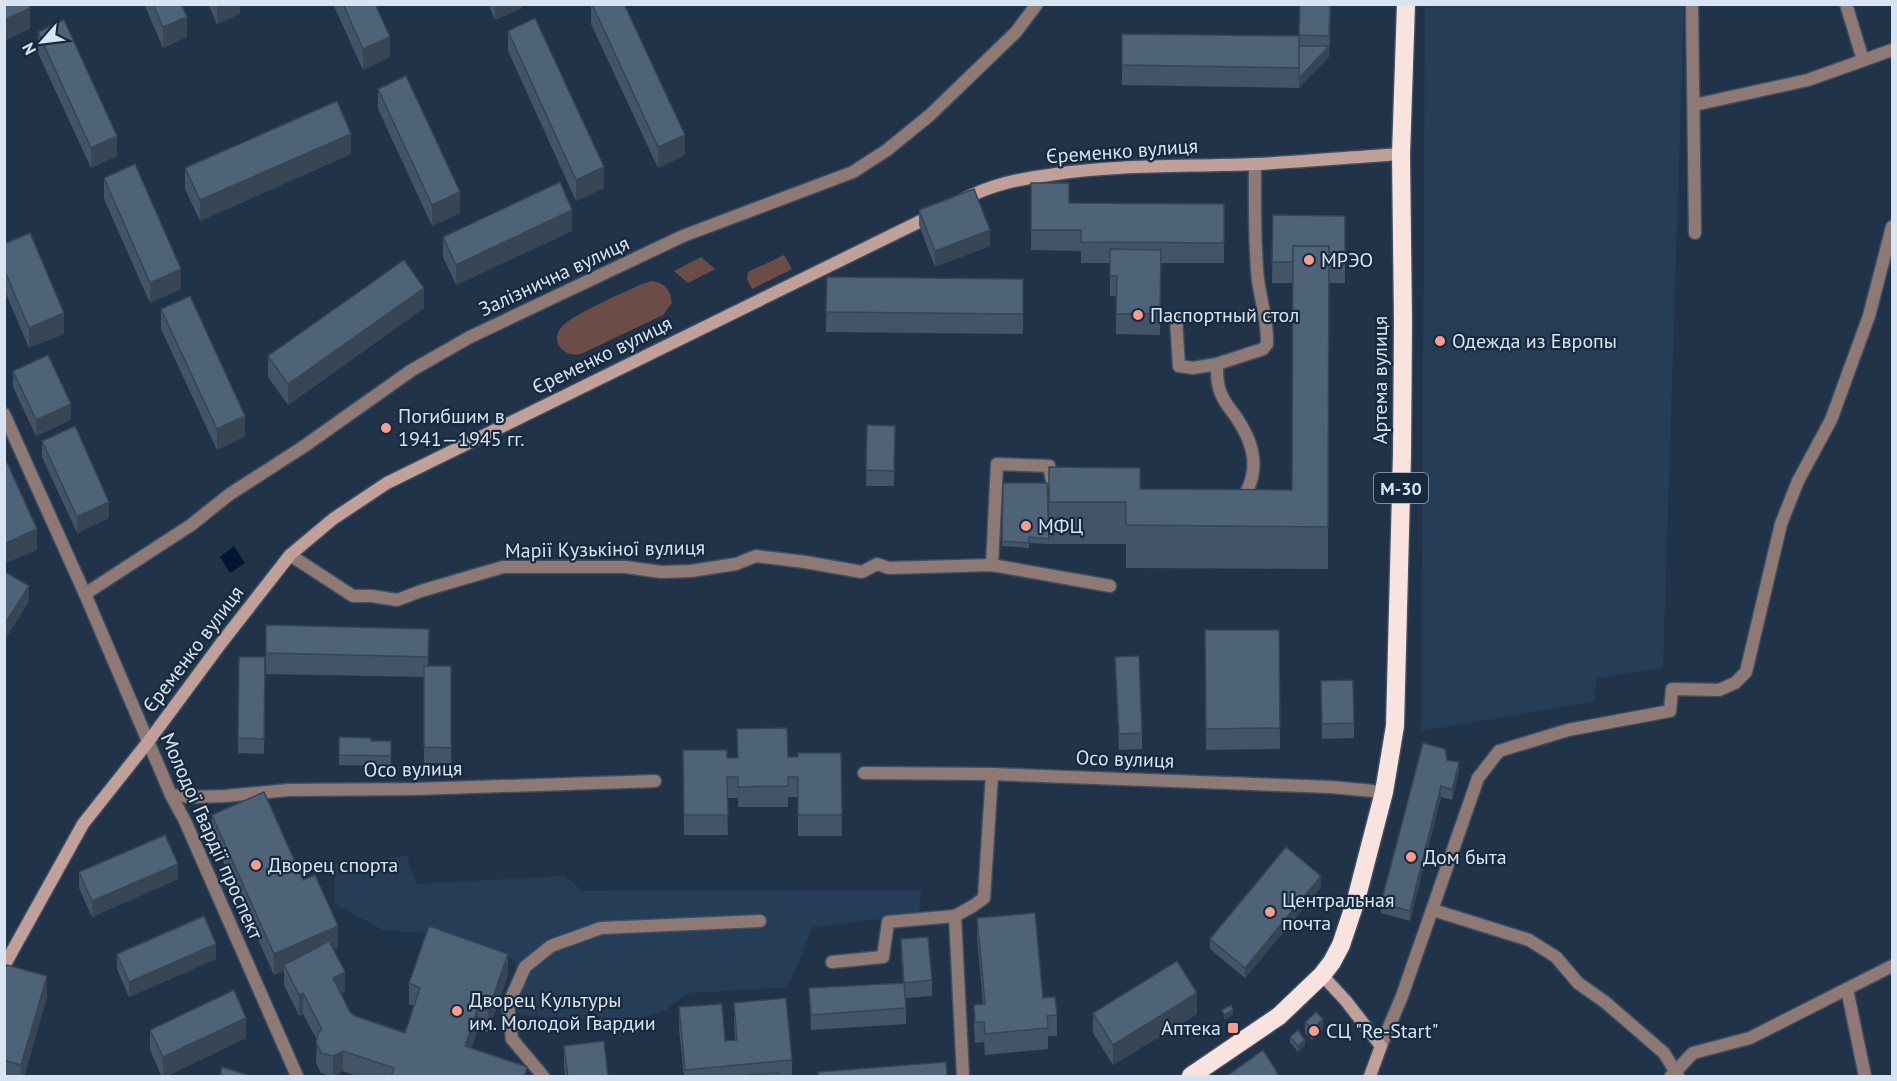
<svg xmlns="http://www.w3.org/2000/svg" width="1897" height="1081" font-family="'PT Sans',sans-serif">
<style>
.built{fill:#263d57}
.green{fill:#6c4c46}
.water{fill:#001631}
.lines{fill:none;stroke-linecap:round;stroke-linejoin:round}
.street-casing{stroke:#3e4f63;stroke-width:15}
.secondary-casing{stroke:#3e4f63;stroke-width:15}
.highway-casing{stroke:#3e4f63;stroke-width:21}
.street{stroke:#8e7975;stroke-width:12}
.secondary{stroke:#c2a09a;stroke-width:12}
.highway{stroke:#f9e3df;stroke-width:18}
.wall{fill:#435467}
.shaded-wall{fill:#374554}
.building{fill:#4e6278;stroke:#374554;stroke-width:1.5}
.poi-dot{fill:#f59d8e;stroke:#17293d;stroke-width:2}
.labels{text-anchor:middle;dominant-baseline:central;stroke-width:4.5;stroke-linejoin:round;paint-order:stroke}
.shield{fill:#17293d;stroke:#9facbc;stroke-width:1.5}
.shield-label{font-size:18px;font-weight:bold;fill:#d9e4f2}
.street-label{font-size:20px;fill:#d9e4f2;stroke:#17293d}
.poi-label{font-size:20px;fill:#d9e4f2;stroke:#17293d;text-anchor:start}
</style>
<rect width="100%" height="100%" fill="#213348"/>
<g class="built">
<polygon points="1425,5 1684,5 1663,668 1596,679 1594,702 1421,731"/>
<polygon points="407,856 416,884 564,876 583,891 921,890 919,914 813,927 788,987 688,993 666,1010 630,1021 519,1015 515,960 458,935 383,930 335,904 334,864"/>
</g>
<g class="green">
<polygon points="784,255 792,269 752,289 747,279 748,272"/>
<polygon points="701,257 715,269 688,283 674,271"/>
<path d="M652,281C666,283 670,290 672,303L663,315L581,354C574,355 568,355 563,350C556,345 555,336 560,329C568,316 625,292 642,284Z"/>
</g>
<polygon class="water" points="234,546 245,563 230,573 220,557"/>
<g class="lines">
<defs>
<g id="street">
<polyline points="1692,4 1695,233"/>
<polyline points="1846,4 1863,60"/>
<polyline points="1694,105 1808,80 1892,50"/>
<path d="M1176,319L1179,366L1193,368L1217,364C1217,376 1217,386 1222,396C1226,405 1233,412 1238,420C1255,446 1260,471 1243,498H1236"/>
<path d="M1217,364L1263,349L1267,344C1268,322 1261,302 1258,280C1254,242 1255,203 1255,164"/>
<polyline points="4,414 85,594 171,795 185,821 297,1076"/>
<polyline points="290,555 353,596 372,596 397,600 421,591 503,567 625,567 662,572 691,571 736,564 756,556 805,562 862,572 877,564 889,568 992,565 1110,586"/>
<polyline points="992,565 997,464 1049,466 1052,481"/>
<polyline points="85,594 191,525 230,494 303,447 412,370 470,337 683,236 853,172 887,150 930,115 1016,32 1037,4"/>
<polyline points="864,773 992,774 1331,787 1384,792"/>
<polyline points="171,795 192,797 225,796 289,790 415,789 655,781"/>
<polyline points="1433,910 1529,940 1556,957 1578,983 1605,1002 1664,1053 1678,1076"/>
<polyline points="955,916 963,1076"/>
<polyline points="832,962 883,957 888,922 955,916 973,906 984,898 992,774"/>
<polyline points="1847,989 1865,1076"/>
<polyline points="1381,1046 1402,996 1478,778 1499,751 1568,730 1670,711 1672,689 1719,690 1735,683 1746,672 1781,524 1798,481 1831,420 1869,316 1892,227"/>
<polyline points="543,1076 512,1039 508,1005 525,967 551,946 601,928 760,921"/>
<polyline points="1671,1076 1693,1053 1750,1038 1892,966"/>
</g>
<g id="secondary">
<path d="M962,200C990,185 1018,179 1049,175C1118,164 1186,167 1255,164C1303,162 1352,157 1401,154"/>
<polyline points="4,966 83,824 148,742 222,642 290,555 333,519 387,483 933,215"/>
<polyline points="1322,975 1346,1001 1381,1046 1370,1076"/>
</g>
<polyline id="highway" points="1191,1076 1279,1016 1322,975 1332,962 1341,945 1356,900 1384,792 1395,726 1402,454 1403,322 1401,154 1406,4"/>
</defs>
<use href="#street" class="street-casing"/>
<use href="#secondary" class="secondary-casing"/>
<use href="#highway" class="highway-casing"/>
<use href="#street" class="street"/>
<use href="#secondary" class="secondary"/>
<use href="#highway" class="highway"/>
</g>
<g class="wall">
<polygon points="144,4 181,4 187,37 163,48"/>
<polygon points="208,4 240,4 240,14 217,24"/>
<polygon points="333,4 375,4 390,57 363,70"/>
<polygon points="488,4 522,4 522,8 495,20"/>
<polygon points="591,4 685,155 658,168 591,24"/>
<polygon points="1300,4 1331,4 1329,57 1299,88 1122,85 1122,34 1299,46"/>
<polygon points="508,31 604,188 576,201 508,51"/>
<polygon points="38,32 117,156 91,168 38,53"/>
<polygon points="378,89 460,213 432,226 378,109"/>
<polygon points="351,154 200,221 185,189 185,168"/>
<polygon points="104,178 181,289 150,303 104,199"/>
<polygon points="1031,183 1069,203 1224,204 1224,263 1161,263 1160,335 1116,334 1116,296 1110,296 1110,263 1081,263 1081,251 1031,250"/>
<polygon points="919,210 990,246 935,267 919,225"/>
<polygon points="1273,215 1345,216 1345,283 1329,283 1328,569 1126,568 1126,544 1049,544 1049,467 1140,489 1292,490 1293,283 1272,283"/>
<polygon points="572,231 456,285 443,257 443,237"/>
<polygon points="4,244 64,334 29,348 4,289"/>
<polygon points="827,277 1023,279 1023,334 826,332"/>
<polygon points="424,308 288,405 268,377 268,356"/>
<polygon points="161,309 245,436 217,450 161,329"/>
<polygon points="13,371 71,420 36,436 13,387"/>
<polygon points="867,425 895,426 894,486 866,486"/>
<polygon points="42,441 109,518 77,533 42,457"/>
<polygon points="1003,483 1047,483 1049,544 1029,543 1029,548 1002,546"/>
<polygon points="266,625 429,629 428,666 451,666 451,763 424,763 424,677 266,674"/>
<polygon points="1205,630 1279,630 1280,749 1206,750"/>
<polygon points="239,657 265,657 264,754 238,753"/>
<polygon points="1115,657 1142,733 1142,749 1119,750"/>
<polygon points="1321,681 1354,723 1354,738 1322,739"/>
<polygon points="339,737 371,741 391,741 391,766 339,765"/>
<polygon points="683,750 727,758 798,757 841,753 842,836 798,836 798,797 788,797 788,807 738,807 738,798 727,798 728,835 684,835"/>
<polygon points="1447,760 1459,772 1452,800 1441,797 1410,921 1381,913 1381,903"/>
<polygon points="212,815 303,880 338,947 333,949 345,992 341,994 350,1012 355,1016 405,1033 414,1006 409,1004 409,983 508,975 488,1032 478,1028 471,1048 527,1077 359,1077 343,1071 332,1077 321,1073 316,1063 317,1040 303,1014 299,1016 284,985 284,971 274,975 212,836"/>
<polygon points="79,872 178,879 92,917 79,888"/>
<polygon points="1321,887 1245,978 1210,949 1210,939"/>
<polygon points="977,918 1057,1015 1057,1036 1048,1036 1048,1049 985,1055 984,1042 975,1043 974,1025 974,1005 983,1004 977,938"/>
<polygon points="901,939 932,980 932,996 906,998 906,1024 811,1030 809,988 903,983 901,954"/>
<polygon points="117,954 216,959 129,997 117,969"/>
<polygon points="4,973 47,997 24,1077 4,1077"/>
<polygon points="734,1003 792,1060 792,1077 684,1077 679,1028 679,1007 725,1041 735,1040 734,1023"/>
<polygon points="1093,1013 1197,1014 1113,1065 1093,1033"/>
<polygon points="1305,1022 1323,1029 1312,1040 1305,1033"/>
<polygon points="150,1030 246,1038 165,1077 162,1077 150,1050"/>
<polygon points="1290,1037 1305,1045 1298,1052 1290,1042"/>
<polygon points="564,1046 608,1077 565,1077 564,1066"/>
</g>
<g class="shaded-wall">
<polygon points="217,4 240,4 240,14 217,24"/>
<polygon points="495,4 522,4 522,8 495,20"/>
<polygon points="1330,4 1331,4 1329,57 1329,36"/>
<polygon points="30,8 30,29 4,41 4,20"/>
<polygon points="187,17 187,37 163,48 163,27"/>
<polygon points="1299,36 1299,78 1329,46 1329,57 1299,88"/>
<polygon points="390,37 390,57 363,70 363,49"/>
<polygon points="351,134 351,154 200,221 200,200"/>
<polygon points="685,135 685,155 658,168 658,147"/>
<polygon points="117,136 117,156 91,168 91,148"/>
<polygon points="604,167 604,188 576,201 576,180"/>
<polygon points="460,192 460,213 432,226 432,205"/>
<polygon points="572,210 572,231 456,285 456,265"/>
<polygon points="990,230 990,246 935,267 935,251"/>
<polygon points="181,269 181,289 150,303 150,283"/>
<polygon points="424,288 424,308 288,405 288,384"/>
<polygon points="64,313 64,334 29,348 29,328"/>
<polygon points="71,404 71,420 36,436 36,420"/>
<polygon points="245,416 245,436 217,450 217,429"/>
<polygon points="109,502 109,518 77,533 77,517"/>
<polygon points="37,529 37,550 4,564 4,544"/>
<polygon points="29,586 29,602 4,641 4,625"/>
<polygon points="1459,762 1459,772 1452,800 1452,790"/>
<polygon points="1441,786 1441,797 1410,921 1410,911"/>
<polygon points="178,864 178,879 92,917 92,901"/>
<polygon points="1321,876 1321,887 1245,978 1245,968"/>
<polygon points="338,926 338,947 286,970 284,965 284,971 274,975 274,954"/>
<polygon points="216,944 216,959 129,997 129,982"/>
<polygon points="508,954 508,975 488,1032 488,1011"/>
<polygon points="345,972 345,992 333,998 333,978"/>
<polygon points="47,976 47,997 24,1077 21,1077 21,1065"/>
<polygon points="303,993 303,1014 299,1016 299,995"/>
<polygon points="1197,993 1197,1014 1113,1065 1113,1045"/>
<polygon points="478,1007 478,1028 465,1067 465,1046"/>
<polygon points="1233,1010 1233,1015 1224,1020 1224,1015"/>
<polygon points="246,1018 246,1038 165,1077 163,1077 163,1057"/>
<polygon points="1323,1019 1323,1029 1312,1040 1312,1030"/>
<polygon points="1305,1040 1305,1045 1298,1052 1298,1046"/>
<polygon points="343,1051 343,1071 333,1077 333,1056"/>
</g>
<g class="building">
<polygon points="4,4 29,4 30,8 4,20"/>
<polygon points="153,4 181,4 187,17 163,27"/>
<polygon points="343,4 375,4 390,37 363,49"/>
<polygon points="592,4 624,4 685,135 658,147"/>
<polygon points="1300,4 1330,4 1329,36 1299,35"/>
<polygon points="535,18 604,167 576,180 508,31"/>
<polygon points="64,20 117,136 91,148 38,32"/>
<polygon points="1122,34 1299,36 1299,68 1122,65"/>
<polygon points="1299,46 1329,46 1299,78"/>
<polygon points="406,76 460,192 432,205 378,89"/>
<polygon points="337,101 351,134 200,200 185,168"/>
<polygon points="135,164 181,269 150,283 104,178"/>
<polygon points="560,182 572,210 456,265 443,237"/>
<polygon points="1031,183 1069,183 1069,203 1224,204 1224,243 1081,242 1081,230 1031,230"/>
<polygon points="974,189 990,230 935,251 919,210"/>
<polygon points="1273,215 1345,216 1345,263 1329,263 1329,246 1293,246 1293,262 1272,262"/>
<polygon points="30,233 64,313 29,328 4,269 4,244"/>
<polygon points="1293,246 1329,246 1328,527 1126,525 1126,502 1049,502 1049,467 1140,468 1140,489 1292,490"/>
<polygon points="1110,249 1161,250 1160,314 1116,314 1117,276 1110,276"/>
<polygon points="404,260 424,288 288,384 268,356"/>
<polygon points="827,277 1023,279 1023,314 826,312"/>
<polygon points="190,296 245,416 217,429 161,309"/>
<polygon points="48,355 71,404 36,420 13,371"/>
<polygon points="867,425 895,426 894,471 866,470"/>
<polygon points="75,426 109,502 77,517 42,441"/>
<polygon points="4,456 37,529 4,544"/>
<polygon points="1003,483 1047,483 1049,539 1029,537 1029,543 1002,541"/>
<polygon points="4,571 29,586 4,625"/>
<polygon points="266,625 429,629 428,657 266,653"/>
<polygon points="1205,630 1279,630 1280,728 1206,729"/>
<polygon points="1139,656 1142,733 1119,734 1115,657"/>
<polygon points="239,657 265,657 264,739 238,738"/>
<polygon points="424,666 451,666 451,748 424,747"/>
<polygon points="1353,680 1354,723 1322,724 1321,681"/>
<polygon points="787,728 788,757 798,757 798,753 841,753 842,815 798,815 798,777 788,777 788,786 738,787 738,777 727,777 728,815 684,815 683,750 727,750 727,758 738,758 737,729"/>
<polygon points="339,737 371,738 371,741 391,741 391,756 339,755"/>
<polygon points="1423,743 1445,749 1447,760 1459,762 1452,790 1441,786 1410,911 1381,903"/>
<polygon points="264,792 303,880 315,875 338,926 274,954 212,815"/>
<polygon points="165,835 178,864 92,901 79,872"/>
<polygon points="1286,847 1321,876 1245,968 1210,939"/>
<polygon points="1035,913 1043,998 1055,997 1057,1015 1047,1016 1048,1028 985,1034 984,1022 975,1022 974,1005 985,1004 977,918"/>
<polygon points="204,916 216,944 129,982 117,954"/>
<polygon points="429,926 508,954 488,1011 478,1007 465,1046 527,1067 524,1077 391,1077 394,1068 343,1051 333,1056 321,1053 316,1042 319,1031 322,1030 303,993 299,995 284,965 329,941 345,972 333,978 350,1012 355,1016 405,1033 420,988 409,983"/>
<polygon points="928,937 932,980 904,983 901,939"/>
<polygon points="1177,961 1197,993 1113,1045 1093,1013"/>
<polygon points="7,965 47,976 21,1065 4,1060 4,973"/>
<polygon points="904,983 906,1008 811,1015 809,988"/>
<polygon points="234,990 246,1018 163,1057 150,1030"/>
<polygon points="786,998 792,1060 685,1070 679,1007 722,1004 725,1041 737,1040 734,1003"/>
<polygon points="1231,1005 1233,1010 1224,1015 1222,1010"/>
<polygon points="1316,1012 1323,1019 1312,1030 1305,1022"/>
<polygon points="1298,1030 1305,1040 1298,1046 1290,1037"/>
<polygon points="604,1041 608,1077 568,1077 564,1046"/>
<polygon points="1263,1050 1278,1074 1275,1077 1227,1077 1227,1076"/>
<polygon points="946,1062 947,1077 819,1077 818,1072"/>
<polygon points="222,1067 254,1077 220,1077"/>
<polygon points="779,1073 780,1077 748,1077 748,1075"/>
</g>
<g class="poi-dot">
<circle cx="1309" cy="260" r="6"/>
<circle cx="1138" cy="315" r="6"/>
<circle cx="1440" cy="341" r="6"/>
<circle cx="386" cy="428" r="6"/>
<circle cx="1026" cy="526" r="6"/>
<circle cx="1411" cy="857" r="6"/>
<circle cx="256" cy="865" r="6"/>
<circle cx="1270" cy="912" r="6"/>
<circle cx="457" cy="1011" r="6"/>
<rect x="1227" y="1022" width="12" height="12" rx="3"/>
<circle cx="1314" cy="1031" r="6"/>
</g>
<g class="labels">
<rect class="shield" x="1374" y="473" width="54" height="30" rx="4.5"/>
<g class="shield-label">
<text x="1401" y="488">М-30</text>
</g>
<g class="street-label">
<text transform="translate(1122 151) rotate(-4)">Єременко вулиця</text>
<text transform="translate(554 276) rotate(-25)">Залізнична вулиця</text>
<text transform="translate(602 355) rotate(-26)">Єременко вулиця</text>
<text transform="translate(1380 380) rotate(-90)">Артема вулиця</text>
<text transform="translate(605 549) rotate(-1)">Марії Кузькіної вулиця</text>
<text transform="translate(193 649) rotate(-53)">Єременко вулиця</text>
<text transform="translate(1125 759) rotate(2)">Осо вулиця</text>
<text transform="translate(413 769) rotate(-1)">Осо вулиця</text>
<text transform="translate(212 836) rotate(66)">Молодої Гвардії проспект</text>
</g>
<g class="poi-label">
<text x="1321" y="260">МРЭО</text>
<text x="1150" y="315">Паспортный стол</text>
<text x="1452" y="341">Одежда из Европы</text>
<text x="398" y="416">Погибшим в<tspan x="398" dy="23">1941—1945 гг.</tspan></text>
<text x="1038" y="526">МФЦ</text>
<text x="1423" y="857">Дом быта</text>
<text x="268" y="865">Дворец спорта</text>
<text x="1282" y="900">Центральная<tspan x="1282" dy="23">почта</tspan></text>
<text x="469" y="1000">Дворец Культуры<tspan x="469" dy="23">им. Молодой Гвардии</tspan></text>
<text x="1221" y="1028" text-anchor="end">Аптека</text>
<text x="1326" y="1031">СЦ "Re-Start"</text>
</g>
</g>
<rect width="1897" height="1081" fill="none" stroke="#d9e4f2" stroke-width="12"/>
<g transform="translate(42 42) rotate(242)" stroke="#17293d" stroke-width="4.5" paint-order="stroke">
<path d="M0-4.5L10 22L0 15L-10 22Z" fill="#d9e4f2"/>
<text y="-9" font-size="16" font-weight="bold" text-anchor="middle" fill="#d9e4f2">N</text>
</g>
</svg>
